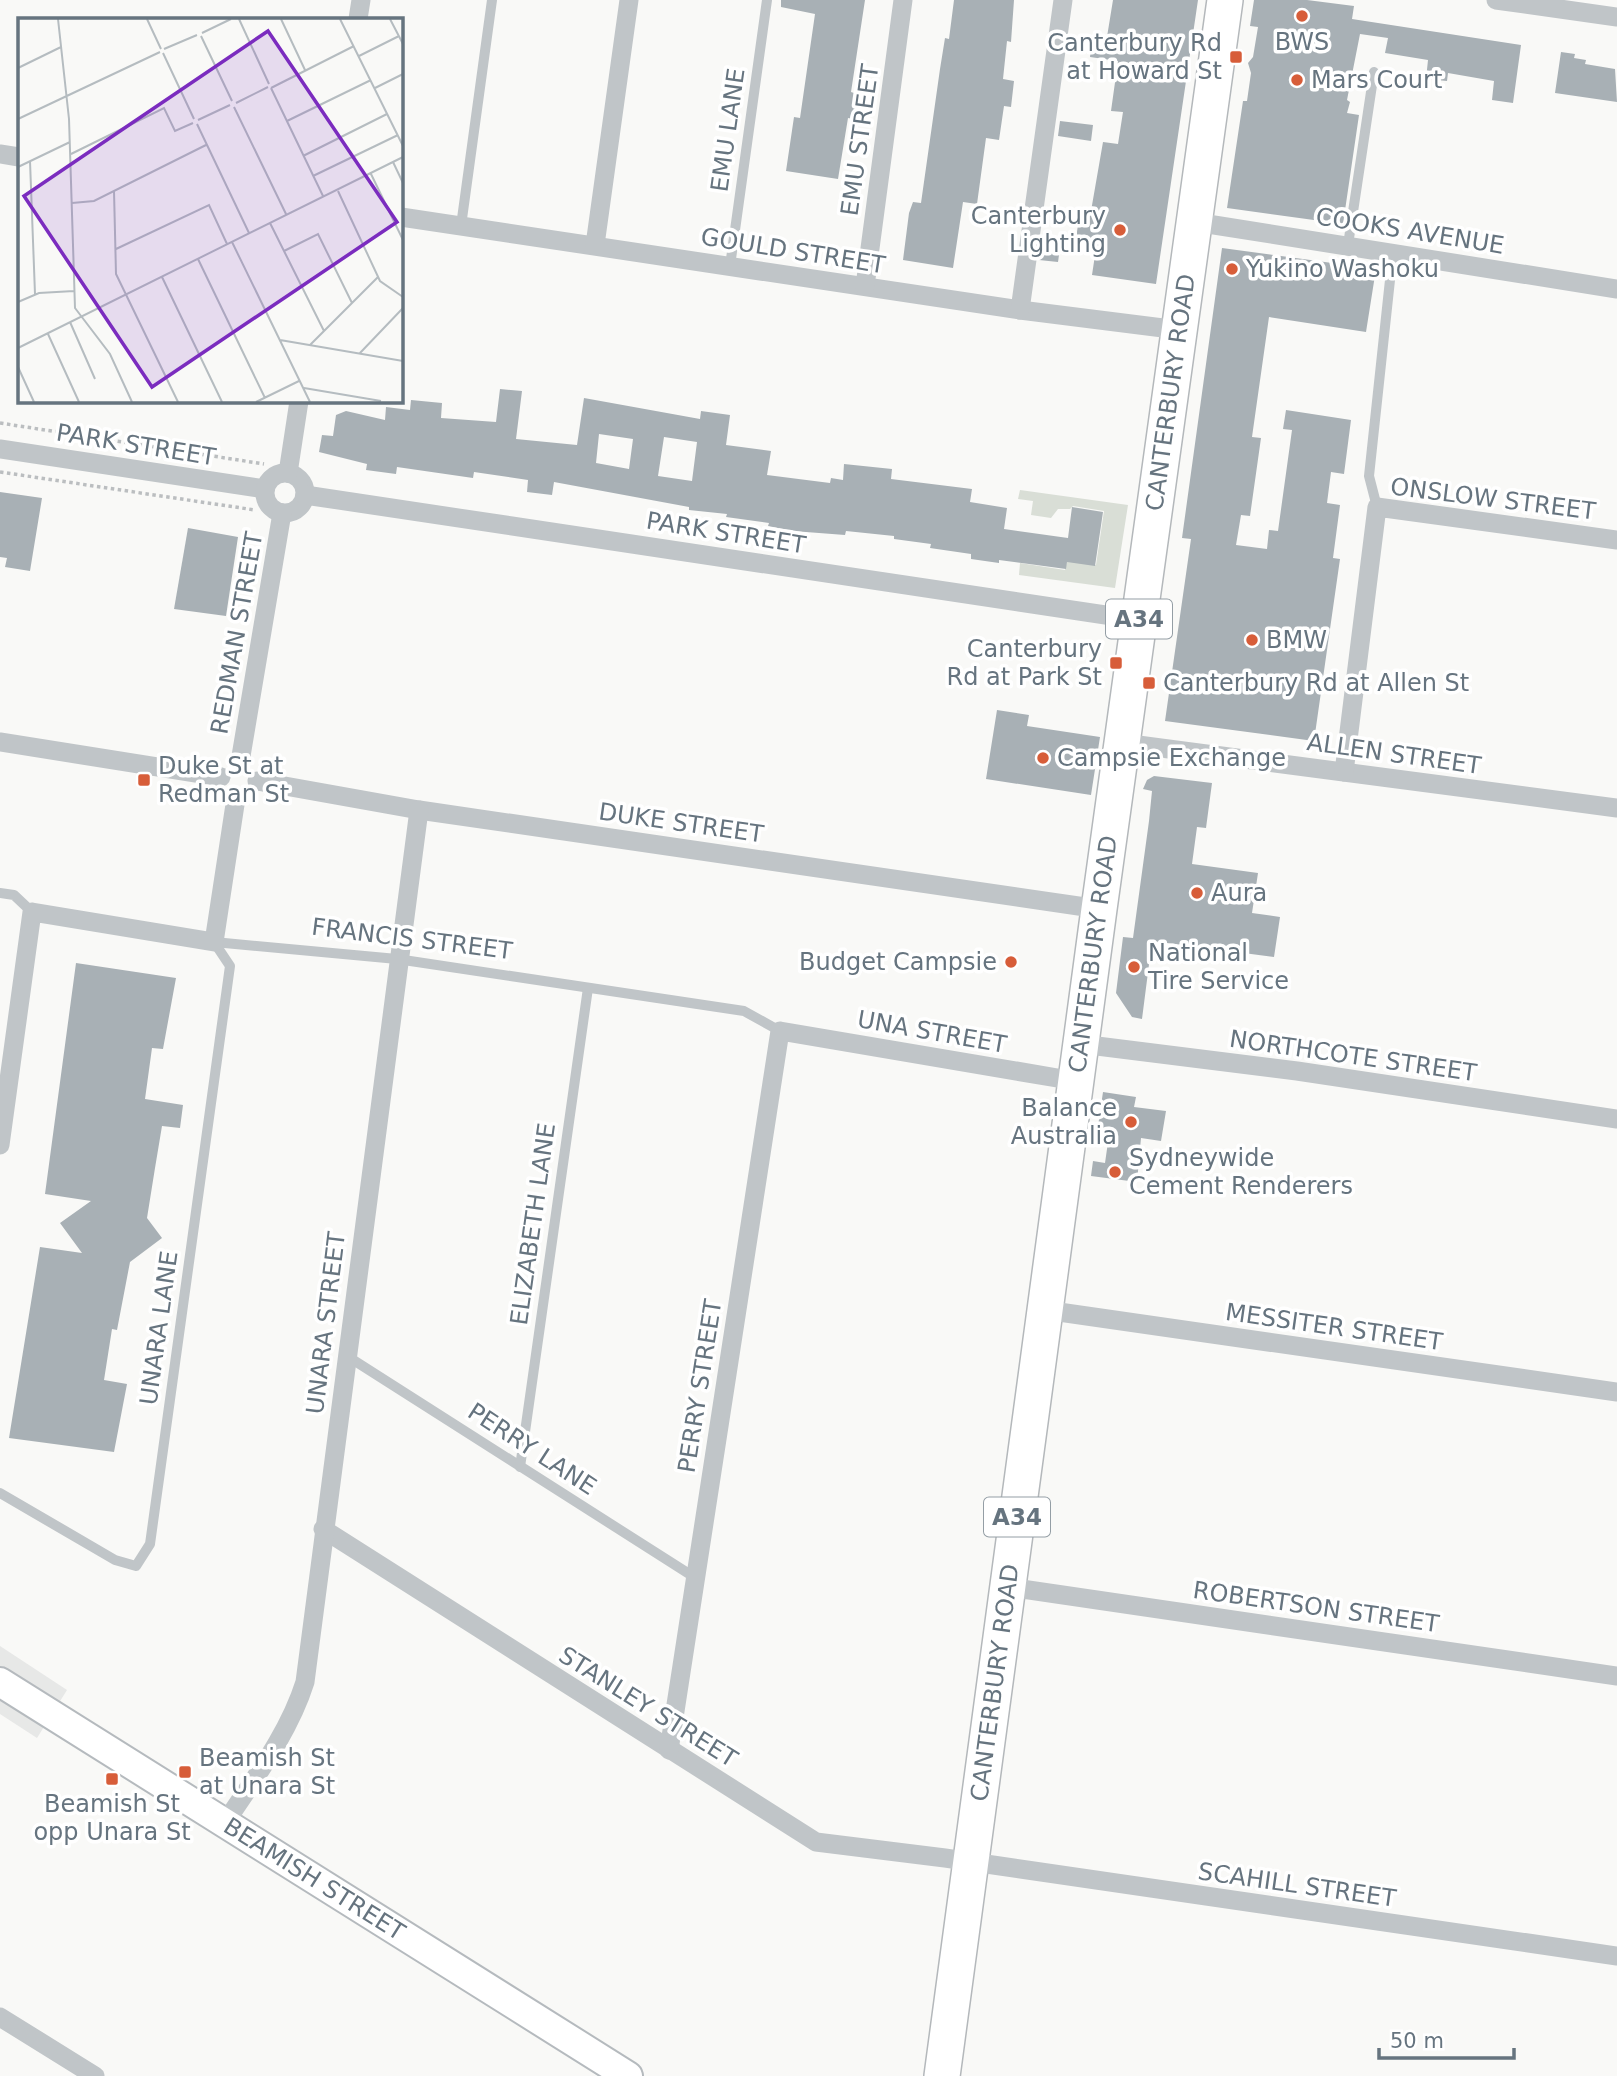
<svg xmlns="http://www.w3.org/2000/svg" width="1617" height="2076" font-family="'DejaVu Sans',sans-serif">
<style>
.built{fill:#e7e8e7}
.green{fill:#d9ded6}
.building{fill:#a8b0b5;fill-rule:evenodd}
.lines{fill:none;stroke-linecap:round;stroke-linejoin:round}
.secondary-casing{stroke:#b5babe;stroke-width:32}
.highway-casing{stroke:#b4b8bb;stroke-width:38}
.path{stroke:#bbbec0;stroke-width:3.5;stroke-dasharray:3.5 3.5;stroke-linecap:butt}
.lane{stroke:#c0c5c8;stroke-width:10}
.street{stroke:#c0c5c8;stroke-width:19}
.secondary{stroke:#fff;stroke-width:28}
.highway{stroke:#fff;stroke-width:35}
.poi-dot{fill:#d75d39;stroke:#fff;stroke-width:2.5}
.labels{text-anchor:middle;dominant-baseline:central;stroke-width:7;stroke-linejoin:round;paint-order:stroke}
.shield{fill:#fff;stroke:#949ea5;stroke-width:2}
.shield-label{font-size:23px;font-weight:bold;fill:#66747f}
.poi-label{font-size:24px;fill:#66747f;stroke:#fff;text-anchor:start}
.street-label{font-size:24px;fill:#66747f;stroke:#fff}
.inset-road{fill:none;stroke:#b5bcc0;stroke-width:2}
.view{fill:#7b2cbf;fill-opacity:0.15;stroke:#7b2cbf;stroke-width:3.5}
.inset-edge{fill:none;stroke:#66747f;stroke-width:3.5}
</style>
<rect width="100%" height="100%" fill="#f9f9f7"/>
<polygon class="built" points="0,1646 67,1690 37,1738 0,1714"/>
<polygon class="green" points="1020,490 1128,505 1115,588 1019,575 1020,563 1065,570 1067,561 1096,565 1104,511 1073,506 1070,509 1058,509 1051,518 1031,515 1033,501 1018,499"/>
<g class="building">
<polygon points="781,0 865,0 851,92 857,94 853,119 848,118 838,179 786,171 794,117 800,118 815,14 781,7"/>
<polygon points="954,0 1014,0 1011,42 1007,41 1003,79 1014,81 1011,107 1004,106 999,140 986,138 977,204 963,202 953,268 903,260 909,213 913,202 921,203 940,69 945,38 949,39"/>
<polygon points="1113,0 1198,0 1156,284 1092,275 1097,242 1076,239 1080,210 1091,211 1103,142 1118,144 1123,112 1111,111 1118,61 1090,57 1092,41 1106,43"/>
<polygon points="1254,0 1307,0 1354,6 1352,19 1521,45 1513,103 1492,100 1494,81 1448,73 1447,81 1426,79 1428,60 1385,53 1388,38 1360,34 1347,100 1350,102 1347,113 1359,115 1343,224 1227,208 1243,101 1247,101 1251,73 1248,63 1253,57 1258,27 1250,26"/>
<polygon points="1561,52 1575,54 1574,58 1586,60 1585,64 1615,69 1617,102 1555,93"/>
<polygon points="1060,121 1093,125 1091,141 1058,136"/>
<polygon points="1042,238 1061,241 1058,262 1039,260"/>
<polygon points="1222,248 1376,269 1366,332 1269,317 1252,437 1261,438 1250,516 1241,515 1236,545 1267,549 1269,530 1278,531 1292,430 1283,429 1286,410 1351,420 1344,474 1331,472 1327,503 1340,505 1333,558 1340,559 1314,741 1165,721 1191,539 1182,538"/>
<path d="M500,389L522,391L516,439L577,445L584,398L700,419L701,411L730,415L726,445L771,451L767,475L830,483L831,478L843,480L844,464L892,469L891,479L972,489L970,502L1007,508L1004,529L1068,538L1072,507L1103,512L1095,566L1067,562L1066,569L999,560V563L971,559V554L930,548L931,544L894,539V536L846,531L845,535L793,531L768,526L769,523L726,517L727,514L689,510V507L554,482L552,495L527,492L528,480L474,472L473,478L397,467L396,474L366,470L367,464L319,452L322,435L333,436L336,415L346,411L385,420L386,407L410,410L411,400L442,403L441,418L496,422ZM599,434L633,439L629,469L596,463ZM664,437L697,442L692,481L658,476Z"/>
<polygon points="0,492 42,498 30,571 5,567 7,558 0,557"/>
<polygon points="188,528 238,537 226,616 174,609"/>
<polygon points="997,710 1029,715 1027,726 1100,737 1091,795 986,779"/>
<polygon points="1154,776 1212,783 1206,828 1197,827 1192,864 1258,873 1252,913 1280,917 1274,957 1152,941 1142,1019 1132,1017 1116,993 1123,937 1133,938 1149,821 1152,791 1143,789 1147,780"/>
<polygon points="76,963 176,978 163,1049 152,1048 145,1099 183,1105 180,1128 162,1126 155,1168 147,1218 162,1238 130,1262 117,1330 112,1329 104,1380 127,1384 114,1452 9,1438 40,1247 82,1253 60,1223 91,1201 45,1194"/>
<polygon points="1103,1092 1136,1097 1134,1107 1166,1111 1161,1141 1141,1138 1137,1182 1091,1176 1093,1161 1105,1163 1109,1135 1097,1133"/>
</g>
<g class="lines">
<defs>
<g id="secondary">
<path id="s1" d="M0,1682L628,2076"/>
</g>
<g id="highway">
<path id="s2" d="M942,2076L1099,909L1225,0"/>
</g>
</defs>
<use href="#secondary" class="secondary-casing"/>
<use href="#highway" class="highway-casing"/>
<g class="path">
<polyline points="0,423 264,464"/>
<polyline points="0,472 255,510"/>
</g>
<g class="lane">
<polyline points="461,226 492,0"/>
<polyline points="1348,245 1374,72"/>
<polyline points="730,266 767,0"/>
<polyline points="1377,507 1369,476 1393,252"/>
<polyline points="0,893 14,895 32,912"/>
<polyline points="214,942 397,959 744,1011 780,1031"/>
<polyline points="347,1356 694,1577"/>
<polyline points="520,1467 588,988"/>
<polyline points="0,1493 115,1560 136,1566 150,1544 230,966 214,942"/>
</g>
<g class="street">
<polyline points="1496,0 1617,17"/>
<polyline points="358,19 361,0"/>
<polyline points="0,154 19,157"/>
<polyline points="401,217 1020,310 1179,330"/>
<polyline points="1195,222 1617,289"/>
<polyline points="595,245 629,0"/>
<polyline points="865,286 903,0"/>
<polyline points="1020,310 1063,0"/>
<polyline points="0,449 265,489"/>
<circle cx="285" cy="493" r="20"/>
<polyline points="288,473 299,401"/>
<polyline points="305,495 1139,620"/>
<polyline points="0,742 221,777"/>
<polyline points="1123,743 1617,808"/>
<polyline points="240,762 282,513"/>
<polyline points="1344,772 1377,507 1617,540"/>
<polyline points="257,781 419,810 1099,909"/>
<polyline points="1081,1044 1297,1071 1617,1119"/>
<polyline points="0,1145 32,912 214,942 236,798"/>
<polyline points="1045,1310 1617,1392"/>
<polyline points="323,1529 816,1842 945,1858 1617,1956"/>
<polyline points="1008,1587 1617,1676"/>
<polyline points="669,1750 780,1031 1075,1081"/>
<path d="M225,1823C254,1779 289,1733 305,1682L419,810"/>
<polyline points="0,2017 95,2076"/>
</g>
<use href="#secondary" class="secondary"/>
<use href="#highway" class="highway"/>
</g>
<g class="poi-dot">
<circle cx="1302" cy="16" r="7"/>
<rect x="1229" y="50" width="14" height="14" rx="3.5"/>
<circle cx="1297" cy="80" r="7"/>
<circle cx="1120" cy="230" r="7"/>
<circle cx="1232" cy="269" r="7"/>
<circle cx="1252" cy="640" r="7"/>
<rect x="1109" y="656" width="14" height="14" rx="3.5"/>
<rect x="1142" y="676" width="14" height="14" rx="3.5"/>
<circle cx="1043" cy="758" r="7"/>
<rect x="137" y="773" width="14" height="14" rx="3.5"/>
<circle cx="1197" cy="893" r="7"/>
<circle cx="1011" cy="962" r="7"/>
<circle cx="1134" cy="967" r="7"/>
<circle cx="1131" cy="1122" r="7"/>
<circle cx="1115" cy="1172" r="7"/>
<rect x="178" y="1765" width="14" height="14" rx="3.5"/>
<rect x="105" y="1772" width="14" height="14" rx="3.5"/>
</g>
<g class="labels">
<g class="shield">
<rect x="1106" y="599.5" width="66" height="39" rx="5"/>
<rect x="984" y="1497.5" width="66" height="39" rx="5"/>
</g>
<g class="shield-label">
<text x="1139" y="619">A34</text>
<text x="1017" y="1517">A34</text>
</g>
<g class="poi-label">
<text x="1302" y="42" text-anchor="middle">BWS</text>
<text x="1222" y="43" text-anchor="end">Canterbury Rd<tspan x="1222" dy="28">at Howard St</tspan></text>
<text x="1311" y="80">Mars Court</text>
<text x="1106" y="216" text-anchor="end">Canterbury<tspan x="1106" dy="28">Lighting</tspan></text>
<text x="1246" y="269">Yukino Washoku</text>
<text x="1266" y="640">BMW</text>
<text x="1102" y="649" text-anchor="end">Canterbury<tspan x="1102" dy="28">Rd at Park St</tspan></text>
<text x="1163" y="683">Canterbury Rd at Allen St</text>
<text x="1057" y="758">Campsie Exchange</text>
<text x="158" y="766">Duke St at<tspan x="158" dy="28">Redman St</tspan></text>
<text x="1211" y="893">Aura</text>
<text x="1148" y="953">National<tspan x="1148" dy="28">Tire Service</tspan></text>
<text x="997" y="962" text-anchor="end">Budget Campsie</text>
<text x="1117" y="1108" text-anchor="end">Balance<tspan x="1117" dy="28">Australia</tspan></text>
<text x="1129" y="1158">Sydneywide<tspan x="1129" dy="28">Cement Renderers</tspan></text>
<text x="199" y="1758">Beamish St<tspan x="199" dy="28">at Unara St</tspan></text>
<text x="112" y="1804" text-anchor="middle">Beamish St<tspan x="112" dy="28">opp Unara St</tspan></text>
</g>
<g class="street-label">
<text transform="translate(728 130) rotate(-82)">EMU LANE</text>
<text transform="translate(860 140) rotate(-82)">EMU STREET</text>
<text transform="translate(1410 231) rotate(9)">COOKS AVENUE</text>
<text transform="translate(793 251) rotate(9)">GOULD STREET</text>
<text stroke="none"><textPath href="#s2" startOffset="1699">CANTERBURY ROAD</textPath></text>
<text transform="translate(136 445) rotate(9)">PARK STREET</text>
<text transform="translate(1493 499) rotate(7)">ONSLOW STREET</text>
<text transform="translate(726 533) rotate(9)">PARK STREET</text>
<text transform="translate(237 633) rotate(-80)">REDMAN STREET</text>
<text transform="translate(1394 754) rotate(8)">ALLEN STREET</text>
<text transform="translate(681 823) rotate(8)">DUKE STREET</text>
<text transform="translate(412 939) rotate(7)">FRANCIS STREET</text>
<text stroke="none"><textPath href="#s2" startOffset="1132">CANTERBURY ROAD</textPath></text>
<text transform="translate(932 1032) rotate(10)">UNA STREET</text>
<text transform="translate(1353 1056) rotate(8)">NORTHCOTE STREET</text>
<text transform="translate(533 1224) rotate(-82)">ELIZABETH LANE</text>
<text transform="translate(326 1323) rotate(-83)">UNARA STREET</text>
<text transform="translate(1334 1327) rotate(8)">MESSITER STREET</text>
<text transform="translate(159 1328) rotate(-82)">UNARA LANE</text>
<text transform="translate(700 1386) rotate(-81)">PERRY STREET</text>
<text transform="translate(532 1449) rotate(33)">PERRY LANE</text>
<text transform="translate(1316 1607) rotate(8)">ROBERTSON STREET</text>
<text stroke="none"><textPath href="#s2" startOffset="397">CANTERBURY ROAD</textPath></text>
<text transform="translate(648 1707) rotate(32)">STANLEY STREET</text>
<text stroke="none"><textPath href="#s1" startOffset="371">BEAMISH STREET</textPath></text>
<text transform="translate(1297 1885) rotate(8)">SCAHILL STREET</text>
</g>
</g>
<g transform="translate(18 18)">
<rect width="385" height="385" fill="#f9f9f7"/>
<path class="inset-road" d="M40,1L51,101L57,290L92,336L114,384M129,1L143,31M221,1L251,66M263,1L287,52M322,1L385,128M372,1L385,26M184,15L213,1M183,18L214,83M146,31L179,17M145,35L176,101M341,38L381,18M0,50L43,29M253,70L305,178M253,70L336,28M357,70L385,56M218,85L250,69M216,89L268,196M0,101L142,34M180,102L212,87M269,103L353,62M179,106L231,215M53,136L146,90L157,113L175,105M285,138L369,96M12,143L17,276M375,144L385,165M0,149L52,124M353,156L385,222M295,158L380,117M96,173L98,256L160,384M320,173L362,263L385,279M54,185L76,183L188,127M252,205L306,313M214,224L292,384M98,231L191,187L209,226M266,233L300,216L334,285M180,241L247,380M144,259L204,384M0,284L21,275L56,273M52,304L77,361M30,316L61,384M262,322L385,343M292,327L360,259M0,330L385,139M342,335L385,290M0,349L16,384M286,370L363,383M238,384L281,363"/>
<path class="view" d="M250,13L379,204L134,369L6,178Z"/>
<rect width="385" height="385" class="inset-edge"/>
</g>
<path d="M1379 2048v10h135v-10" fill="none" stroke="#66747f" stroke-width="3.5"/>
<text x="1390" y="2048" font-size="21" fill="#66747f" stroke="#ffffff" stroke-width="5" paint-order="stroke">50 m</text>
</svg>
